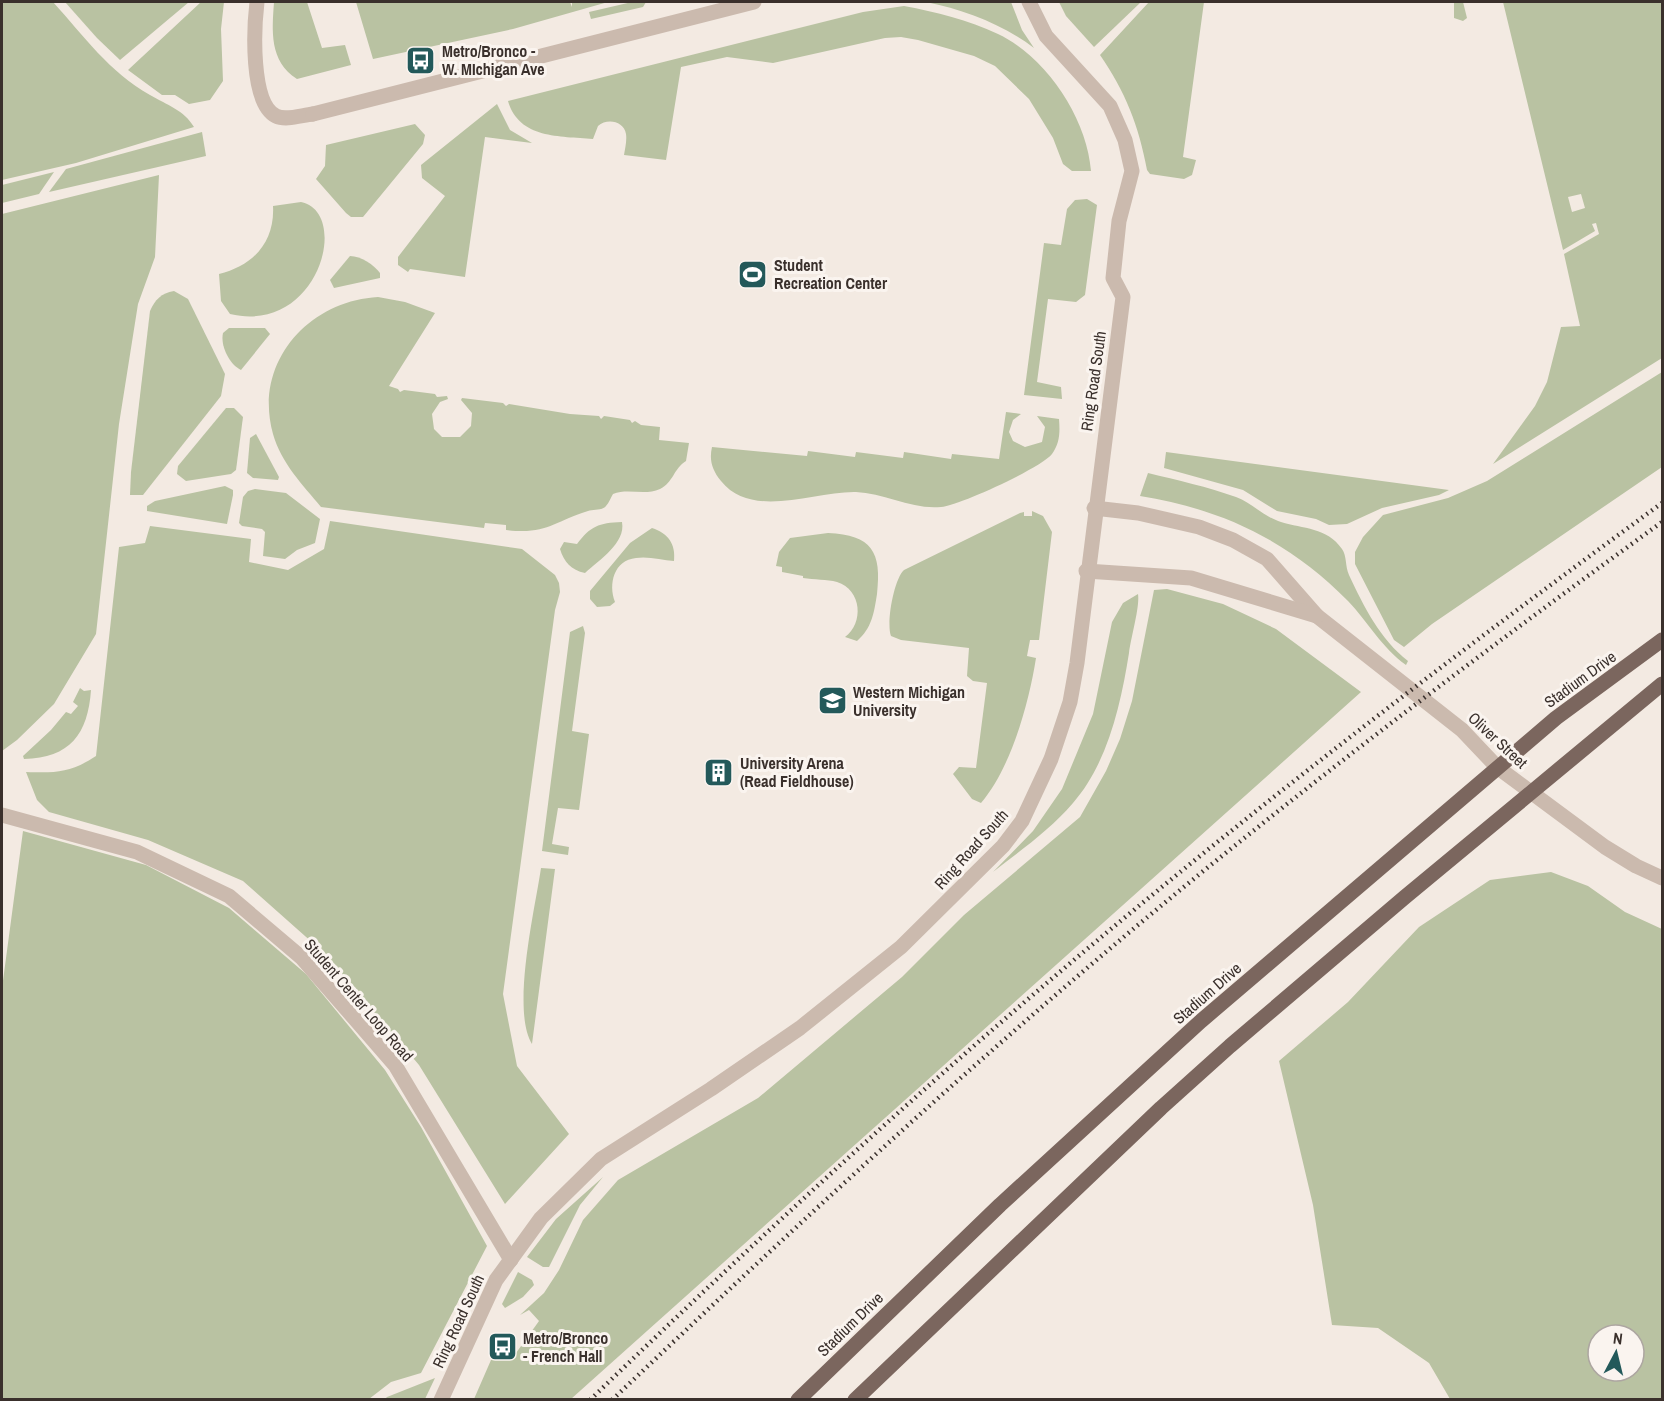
<svg xmlns="http://www.w3.org/2000/svg" width="1664" height="1401" font-family="'Archivo Narrow',sans-serif">
<style>
.green{fill:#b9c2a2;fill-rule:evenodd}
.lines{fill:none;stroke-linecap:round;stroke-linejoin:round}
.minor{stroke:#cbbaae;stroke-width:15}
.tertiary{stroke:#cbbaae;stroke-width:15}
.primary{stroke:#7b665e;stroke-width:15}
.rail{stroke:#3a302c;stroke-width:4.5;stroke-dasharray:1.5 4.5;stroke-linecap:butt}
.labels{text-anchor:middle;dominant-baseline:central;stroke-width:6;stroke-linejoin:round;paint-order:stroke}
.poi-label{font-size:16px;font-weight:bold;fill:#3a302c;stroke:#faf4ef;text-anchor:start}
.street-label{font-size:16px;fill:#3a302c;stroke:#faf4ef}
</style>
<rect width="100%" height="100%" fill="#f3eae2"/>
<g class="green">
<path d="M2,2H53C84,36 109,72 150,95C167,105 184,110 194,127L76,163L2,180Z"/>
<polygon points="65,2 189,2 120,60 97,38"/>
<polygon points="201,2 224,2 221,29 223,81 210,100 189,104 175,95 162,95 128,70"/>
<path d="M274,2H307L322,48L345,45L351,65L297,79C269,61 272,31 274,2Z"/>
<polygon points="356,2 570,2 572,7 572,2 608,2 513,29 373,59"/>
<polygon points="632,2 646,2 643,7 591,19 589,12"/>
<path d="M926,2H1011L1022,30L1034,48C1002,24 965,10 926,2Z"/>
<polygon points="1059,2 1141,2 1094,47 1066,16"/>
<path d="M1149,2H1204L1183,157L1196,160L1192,175L1184,179L1150,174L1147,170C1139,126 1125,91 1100,55Z"/>
<polygon points="1454,2 1463,2 1467,18 1463,21 1454,18"/>
<path d="M1503,2H1662V358L1493,464L1535,406L1547,382L1561,327L1580,326L1564,254L1599,234L1596,223L1592,224L1595,231L1563,250ZM1581,194L1585,208L1572,212L1568,197Z"/>
<path d="M904,6C936,12 968,20 998,34C1046,57 1087,118 1091,171H1072L1063,164L1053,138L1029,99L995,66L974,56L918,40L901,37L885,38L773,63L727,57L681,67L666,160L624,155C625,149 627,141 626,134C624,121 607,118 598,126L593,139C560,136 519,139 508,101L863,12Z"/>
<polygon points="497,104 510,130 532,143 485,137 465,277 410,269 408,272 398,265 398,257 445,196 422,178 421,165"/>
<polygon points="415,124 425,135 423,144 363,217 351,217 346,213 316,179 325,166 326,145"/>
<polygon points="202,132 206,156 49,192 66,169"/>
<polygon points="54,172 39,194 2,203 2,185"/>
<polygon points="159,175 155,257 138,304 119,424 96,634 54,704 17,740 2,751 2,214"/>
<polygon points="1087,199 1097,205 1085,295 1076,302 1048,299 1037,382 1061,387 1062,399 1024,395 1044,243 1061,245 1067,209 1075,200"/>
<path d="M301,202C351,212 319,335 230,314L221,301L219,274C253,266 275,242 273,206Z"/>
<path d="M350,256C361,256 374,265 380,273V278L334,288L330,280Z"/>
<path d="M174,291L188,299L225,374L221,396L143,495H130L131,472L150,311C155,300 161,293 174,291Z"/>
<path d="M378,297L405,302L435,313L389,386L398,389L400,392L404,390L435,394L437,397L447,396L448,399L440,402L432,414L434,429L442,437H460L471,426L472,413L461,400L462,398L503,403L506,406L509,404L570,414L599,416L601,419L604,416L630,420L632,423L635,421L641,425L660,427L659,440L689,443L686,461C674,468 673,483 660,489C645,496 628,488 613,494C611,497 609,503 606,506C602,511 593,509 588,511C553,522 546,535 506,530V525L485,523L484,528L321,507C303,485 281,463 273,434C253,363 308,301 378,297Z"/>
<path d="M229,328H265L270,334L241,370C230,365 220,346 223,333Z"/>
<polygon points="1662,372 1662,467 1432,624 1404,647 1394,640 1355,564 1355,552 1363,537 1383,515 1448,498 1487,481"/>
<polygon points="226,408 234,408 243,417 236,470 231,474 186,481 177,474 178,466"/>
<path d="M1006,412L1021,414L1013,420L1009,432L1013,441L1025,447L1042,442L1045,427L1037,416L1059,419C1060,432 1060,443 1052,454C1041,468 960,505 941,507C913,510 884,493 856,492C814,491 752,520 721,481C712,470 709,460 712,447L807,456L808,451L855,457L856,452L903,458L904,452L951,459L952,454L999,459Z"/>
<polygon points="256,434 279,477 278,480 253,478 247,473 250,438"/>
<polygon points="1166,452 1449,490 1439,495 1382,508 1347,524 1329,525 1316,519 1277,511 1243,490 1164,468"/>
<path d="M1148,473C1177,480 1208,487 1236,497C1252,503 1264,517 1281,522C1303,529 1327,527 1342,549C1347,556 1345,566 1349,575C1364,607 1380,639 1408,661L1406,665C1382,648 1368,622 1348,601C1289,541 1222,509 1140,496Z"/>
<polygon points="225,486 233,490 233,495 227,524 147,511 147,506 155,501"/>
<polygon points="255,489 286,493 320,519 315,543 297,550 285,559 263,556 265,532 262,529 242,526 239,523 243,497 248,491"/>
<path d="M1032,511L1043,516L1052,532L1039,640H1030L1027,656L1036,658C1029,703 1011,768 981,803L972,799L953,774L959,767L976,768L987,683L973,681L967,676L969,648L901,640L891,636C886,623 894,579 904,570L1020,513L1024,512V516H1032Z"/>
<path d="M330,521L522,549L555,575L559,583L560,592L555,610L503,994L517,1066L569,1134L505,1204L419,1065L323,952L243,881L148,840L49,812L37,800L26,772C56,773 70,773 96,756L119,547L145,543L150,526L251,539L249,562L288,570L324,549Z"/>
<path d="M622,522C626,543 599,560 585,573C571,570 564,562 560,549L564,542L577,544C591,526 598,523 622,522Z"/>
<path d="M652,528C668,533 676,544 674,561C662,560 648,556 636,558C614,560 608,584 615,602L610,606L597,607L590,599V591L630,543Z"/>
<path d="M828,533C872,535 882,552 877,594C874,613 872,628 857,641L845,637C864,623 862,590 837,582C827,579 814,580 803,578V576L782,572V567L776,566L779,552L790,538Z"/>
<polygon points="1167,589 1223,604 1276,629 1361,692 571,1399 474,1399 491,1360 499,1354 511,1360 539,1321 529,1310 520,1315 544,1293 559,1270 583,1220 618,1180 758,1098 902,977 964,915 1080,817 1106,771 1120,739 1132,701 1154,590"/>
<path d="M1138,594C1140,607 1131,637 1129,653C1121,703 1108,763 1073,803C1050,830 1021,850 993,872L1033,831L1062,789L1093,714L1112,622L1123,603Z"/>
<polygon points="583,626 585,633 572,731 589,734 579,810 558,808 552,844 569,847 568,855 542,851 570,632"/>
<path d="M80,688L84,691L91,690C88,734 70,758 24,759L23,756L51,730L66,712L71,714L78,706L73,702Z"/>
<polygon points="23,831 146,865 229,908 306,974 385,1070 421,1127 487,1246 421,1373 391,1382 369,1399 2,1399 2,988"/>
<path d="M541,868L555,869L532,1044C511,1010 535,909 541,868Z"/>
<path d="M1551,872L1588,886L1625,912L1662,929V1399H1450L1429,1363L1378,1328L1332,1325L1313,1205L1279,1061L1348,1002L1419,927L1490,880ZM1598,1335H1634V1371H1598Z"/>
<polygon points="603,1177 580,1205 549,1267 543,1267 527,1257 556,1219"/>
<polygon points="518,1272 532,1280 534,1285 523,1297 505,1308 502,1304"/>
<polygon points="435,1378 425,1399 385,1399 387,1397"/>
</g>
<g class="lines">
<g class="minor">
<path d="M257,2C254,27 250,103 276,116C286,121 302,115 313,114"/>
<polyline points="1094,508 1138,513 1199,527 1233,540 1267,559 1317,616 1462,730 1497,767 1605,847 1636,866 1662,878"/>
<polyline points="1086,571 1191,578 1317,616"/>
<polyline points="2,815 137,852 229,896 302,958 395,1065 511,1260"/>
<polyline points="441,1400 496,1280 541,1218 601,1159 711,1089 800,1028 901,947 1003,846 1022,821 1051,759 1070,702 1077,663 1123,297 1113,278 1119,221 1132,171 1125,140 1110,106 1046,36 1029,2"/>
</g>
<polyline class="tertiary" points="313,114 754,2"/>
<g class="primary">
<polyline points="798,1400 1000,1205 1201,1021 1556,718 1662,640"/>
<polyline points="855,1400 1161,1108 1230,1046 1405,897 1662,684"/>
</g>
<g class="rail">
<path d="M590,1400C760,1236 935,1075 1117,924C1294,777 1477,638 1662,503"/>
<path d="M612,1400C827,1196 1045,995 1277,812C1403,712 1532,616 1662,522"/>
</g>
</g>
<defs>
<symbol id="bus-square" viewBox="-11 -11 22 22"><rect x="-9" y="-9" width="18" height="18" rx="4" fill="#23595a" stroke="#faf4ef"/><path d="M-5-6H5V4H4V6H2V4H-2V6H-4V4H-5ZM-3.5-4V0h7V-4ZM-3.5 1.2v1.5H-2V1.2ZM2 1.2v1.5H3.5V1.2Z" fill="#fff"/></symbol>
<symbol id="stadium-square" viewBox="-11 -11 22 22"><rect x="-9" y="-9" width="18" height="18" rx="4" fill="#23595a" stroke="#faf4ef"/><path d="M0-5a6.5 5 0 1 0 0 10a6.5 5 0 1 0 0-10ZM-3.5-1.8h7v3.6h-7Z" fill="#fff"/></symbol>
<symbol id="university-square" viewBox="-11 -11 22 22"><rect x="-9" y="-9" width="18" height="18" rx="4" fill="#23595a" stroke="#faf4ef"/><path d="M0-5L7-2L0 1L-7-2ZM-4 1L0 2.5L4 1V4Q0 6-4 4Z" fill="#fff"/></symbol>
<symbol id="building-square" viewBox="-11 -11 22 22"><rect x="-9" y="-9" width="18" height="18" rx="4" fill="#23595a" stroke="#faf4ef"/><path d="M-4-6H4V6H1V3H-1V6H-4ZM-2.5-4.3h1.7v1.8h-1.7ZM.8-4.3h1.7v1.8H.8ZM-2.5-1h1.7V.8h-1.7ZM.8-1h1.7V.8H.8Z" fill="#fff"/></symbol>
</defs>
<g fill-rule="evenodd">
<use href="#bus-square" x="404" y="44" width="33" height="33"/>
<use href="#stadium-square" x="736" y="258" width="33" height="33"/>
<use href="#university-square" x="816" y="684" width="33" height="33"/>
<use href="#building-square" x="702" y="756" width="33" height="33"/>
<use href="#bus-square" x="486" y="1330" width="33" height="33"/>
</g>
<g class="labels">
<g class="poi-label">
<text x="442" y="51">Metro/Bronco -<tspan x="442" dy="18">W. MIchigan Ave</tspan></text>
<text x="774" y="265">Student<tspan x="774" dy="18">Recreation Center</tspan></text>
<text x="853" y="692">Western Michigan<tspan x="853" dy="18">University</tspan></text>
<text x="740" y="763">University Arena<tspan x="740" dy="18">(Read Fieldhouse)</tspan></text>
<text x="523" y="1338">Metro/Bronco<tspan x="523" dy="18">- French Hall</tspan></text>
</g>
<g class="street-label">
<text transform="translate(1093 381) rotate(-82)">Ring Road South</text>
<text transform="translate(1580 679) rotate(-36)">Stadium Drive</text>
<text transform="translate(1498 740) rotate(43)">Oliver Street</text>
<text transform="translate(971 849) rotate(-48)">Ring Road South</text>
<text transform="translate(1207 993) rotate(-41)">Stadium Drive</text>
<text transform="translate(359 1000) rotate(49)">Student Center Loop Road</text>
<text transform="translate(458 1321) rotate(-65)">Ring Road South</text>
<text transform="translate(850 1324) rotate(-44)">Stadium Drive</text>
</g>
</g>
<rect width="1664" height="1401" fill="none" stroke="#3a302c" stroke-width="6"/>
<g transform="translate(1616 1353) rotate(7)"><circle r="28" fill="#faf4ef" stroke="#ada6a1" stroke-width="1.5"/>
<path d="M0-4.5L10 22L0 15L-10 22Z" fill="#23595a"/>
<text y="-9" font-size="16" font-weight="bold" text-anchor="middle" fill="#3a302c">N</text>
</g>
</svg>
